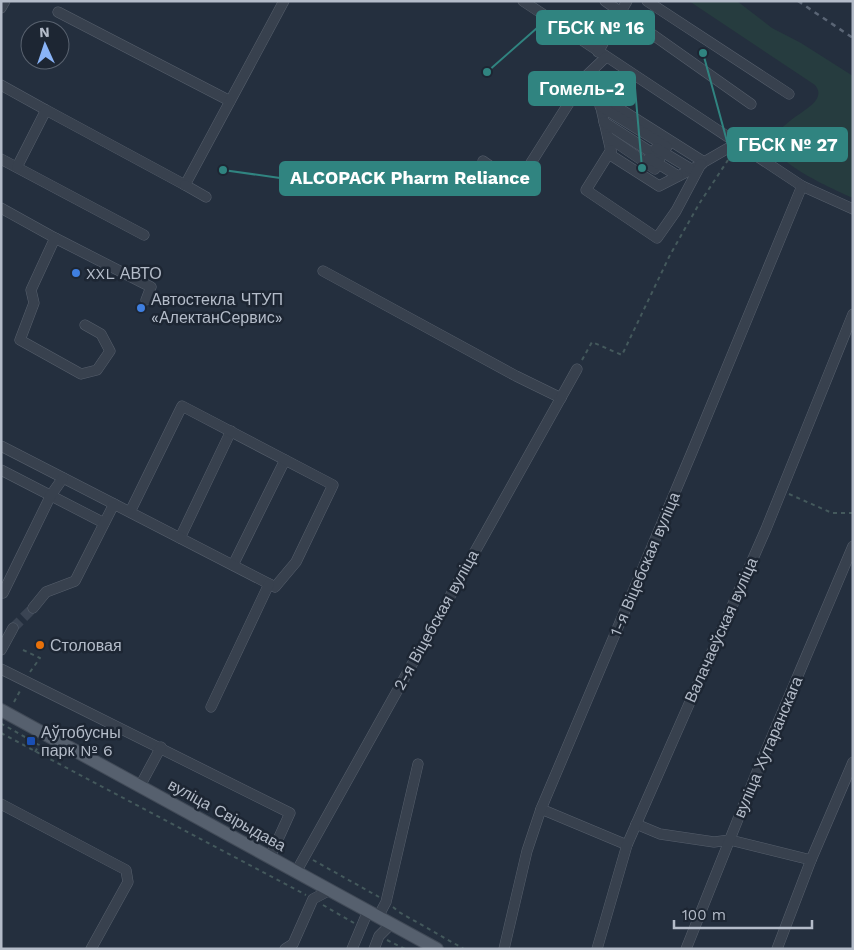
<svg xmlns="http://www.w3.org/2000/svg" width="854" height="950" font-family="'Work Sans',sans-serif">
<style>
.green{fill:#263c3f}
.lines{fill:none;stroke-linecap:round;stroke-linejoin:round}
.minor-tunnel{stroke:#3a4453;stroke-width:10;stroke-dasharray:10 5;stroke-linecap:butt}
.minor-casing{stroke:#565f6c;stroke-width:11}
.major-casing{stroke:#414a57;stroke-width:14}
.path{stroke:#44595c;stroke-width:2;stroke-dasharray:4 4;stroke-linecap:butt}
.minor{stroke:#38414e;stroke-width:10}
.major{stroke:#56606e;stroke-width:12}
.rail{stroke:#5a6575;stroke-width:2.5;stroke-dasharray:5 5;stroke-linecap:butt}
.shop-dot{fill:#3f7fe0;stroke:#1d2633;stroke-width:2}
.food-dot{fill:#e8710a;stroke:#1d2633;stroke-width:2}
.transit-dot{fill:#1a4fb4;stroke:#1d2633;stroke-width:2}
.labels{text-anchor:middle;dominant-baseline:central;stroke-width:5;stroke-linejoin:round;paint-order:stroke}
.poi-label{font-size:16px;fill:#b4bcc9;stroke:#1d2633;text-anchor:start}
.street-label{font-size:16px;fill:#b4bcc9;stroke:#1d2633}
.leader{fill:none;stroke:#308480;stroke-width:2}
.callout-dot{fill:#308480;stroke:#1d2633;stroke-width:2}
.callout{fill:#308480;stroke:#308480;stroke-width:2}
.callout-label{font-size:18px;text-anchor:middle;font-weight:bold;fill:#fff}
</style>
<rect width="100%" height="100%" fill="#242f3e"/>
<path class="green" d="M689,1H737L772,28L801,43L853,76V198C837,191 774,163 774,145C774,117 833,107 815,85Z"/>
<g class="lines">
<polyline class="minor-tunnel" points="13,628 33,608"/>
<defs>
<g id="minor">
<polyline points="523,1 802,186 853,209"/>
<polyline points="605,1 751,104"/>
<polyline points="647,1 789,94"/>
<polyline points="1,8 5,1"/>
<polyline points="58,12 230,101"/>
<polyline points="598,52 627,1"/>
<polyline points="586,76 598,95 704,162 737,143"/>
<polyline points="1,85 46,110"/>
<polyline points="598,95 612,156 659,186 702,164"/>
<polyline points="600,106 667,147"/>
<polyline points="604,122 660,158"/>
<polyline points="608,137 655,169"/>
<polyline points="656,148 691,169"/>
<polyline points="611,150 586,190 657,238 676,211 701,164"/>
<polyline points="649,158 678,176"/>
<polyline points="1,159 144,235"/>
<polyline points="483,161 517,185 586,76 606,57"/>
<polyline points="17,167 46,110 185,185 284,1"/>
<polyline points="185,185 206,197"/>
<polyline points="1,208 55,238 151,287 146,300"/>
<polyline points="55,238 31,290 34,303 20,340 81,374 97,370 110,351 101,334 85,325"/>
<polyline points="323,271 516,376 561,398"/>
<polyline points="1,446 114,504"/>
<polyline points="1,470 104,523"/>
<polyline points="180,538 231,431"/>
<polyline points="233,565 285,460"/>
<polyline points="3,593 51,495 63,478"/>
<polyline points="33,608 46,592 75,581 114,504 275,587 296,562 333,485 182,406 130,512"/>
<polyline points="1,650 13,628"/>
<polyline points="1,669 290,813 270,857"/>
<polyline points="211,707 269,584"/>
<polyline points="140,786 161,747"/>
<polyline points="1,804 126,870 128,882 91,949"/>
<polyline points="541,809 627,845"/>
<polyline points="636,824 660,834 714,842 730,840 811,860"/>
<polyline points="296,872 577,369"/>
<polyline points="378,917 386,902 418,764"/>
<polyline points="285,949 293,944 313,899 330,890"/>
<polyline points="352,949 368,911"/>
<polyline points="374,949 379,936 391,924"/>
<polyline points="504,949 527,851 541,809 692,452 802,186"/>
<polyline points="597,949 627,845 766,529 853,314"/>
<polyline points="686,949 754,779 853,546"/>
<polyline points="777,949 811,860 853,762"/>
</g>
<polyline id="major" points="1,710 437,949"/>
</defs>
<use href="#minor" class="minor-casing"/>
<use href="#major" class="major-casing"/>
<g class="path">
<polyline points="582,360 592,342 622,355 670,255 699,204 728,160"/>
<polyline points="789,494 832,513 853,513"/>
<polyline points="23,650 40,658 30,672"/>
<polyline points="14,702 21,689"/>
<polyline points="1,725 2,724 39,745 35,752"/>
<polyline points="1,733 306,895"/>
<polyline points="313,860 379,897"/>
<polyline points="323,905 354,923"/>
<polyline points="393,907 399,912 464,949"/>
<polyline points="387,940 405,949"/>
</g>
<use href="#minor" class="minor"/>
<use href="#major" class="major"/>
<polyline class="rail" points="798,1 853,38"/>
</g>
<g class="shop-dot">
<circle cx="76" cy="273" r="5"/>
<circle cx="141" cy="308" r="5"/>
</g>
<circle class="food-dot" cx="40" cy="645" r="5"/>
<rect class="transit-dot" x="26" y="736" width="10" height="10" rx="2.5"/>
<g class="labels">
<g class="poi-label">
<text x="86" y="273">XXL АВТО</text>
<text x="151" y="299">Автостекла ЧТУП<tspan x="151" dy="18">«АлектанСервис»</tspan></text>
<text x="50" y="645">Столовая</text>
<text x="41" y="732">Аўтобусны<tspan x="41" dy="18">парк № 6</tspan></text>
</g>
<g class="street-label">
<text transform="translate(645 564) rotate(-67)">1-я Віцебская вуліца</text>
<text transform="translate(436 620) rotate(-61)">2-я Віцебская вуліца</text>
<text transform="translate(721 630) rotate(-66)">Валачаеўская вуліца</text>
<text transform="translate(768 747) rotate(-67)">вуліца Хутаранскага</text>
<text transform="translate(227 815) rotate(29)">вуліца Свірыдава</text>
</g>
</g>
<path class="leader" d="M487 72L537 28M642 168L635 88M703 53L728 145M223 170L280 178"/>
<g class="callout-dot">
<circle cx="487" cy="72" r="5"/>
<circle cx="642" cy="168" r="5"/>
<circle cx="703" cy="53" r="5"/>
<circle cx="223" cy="170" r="5"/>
</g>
<g class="callout">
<rect x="537" y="11" width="117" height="33" rx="5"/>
<rect x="529" y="72" width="106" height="33" rx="5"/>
<rect x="728" y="128" width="119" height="33" rx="5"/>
<rect x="280" y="162" width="260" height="33" rx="5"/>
</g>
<g class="callout-label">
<text x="596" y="34">ГБСК № 16</text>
<text x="582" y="95">Гомель-2</text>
<text x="788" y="151">ГБСК № 27</text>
<text x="410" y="184">ALCOPACK Pharm Reliance</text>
</g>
<rect width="854" height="950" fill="none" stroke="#b4bcc9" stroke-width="5"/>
<g transform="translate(45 45) rotate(357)"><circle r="24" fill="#1d2633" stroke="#59626f"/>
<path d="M0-4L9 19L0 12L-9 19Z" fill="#8ab4f8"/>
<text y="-8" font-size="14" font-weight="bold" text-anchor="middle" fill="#b4bcc9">N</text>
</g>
<path d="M674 920v8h138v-8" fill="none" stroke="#b4bcc9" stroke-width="2.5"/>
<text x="682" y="920" font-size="15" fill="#b4bcc9" stroke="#1d2633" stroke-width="4" paint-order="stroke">100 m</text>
</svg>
